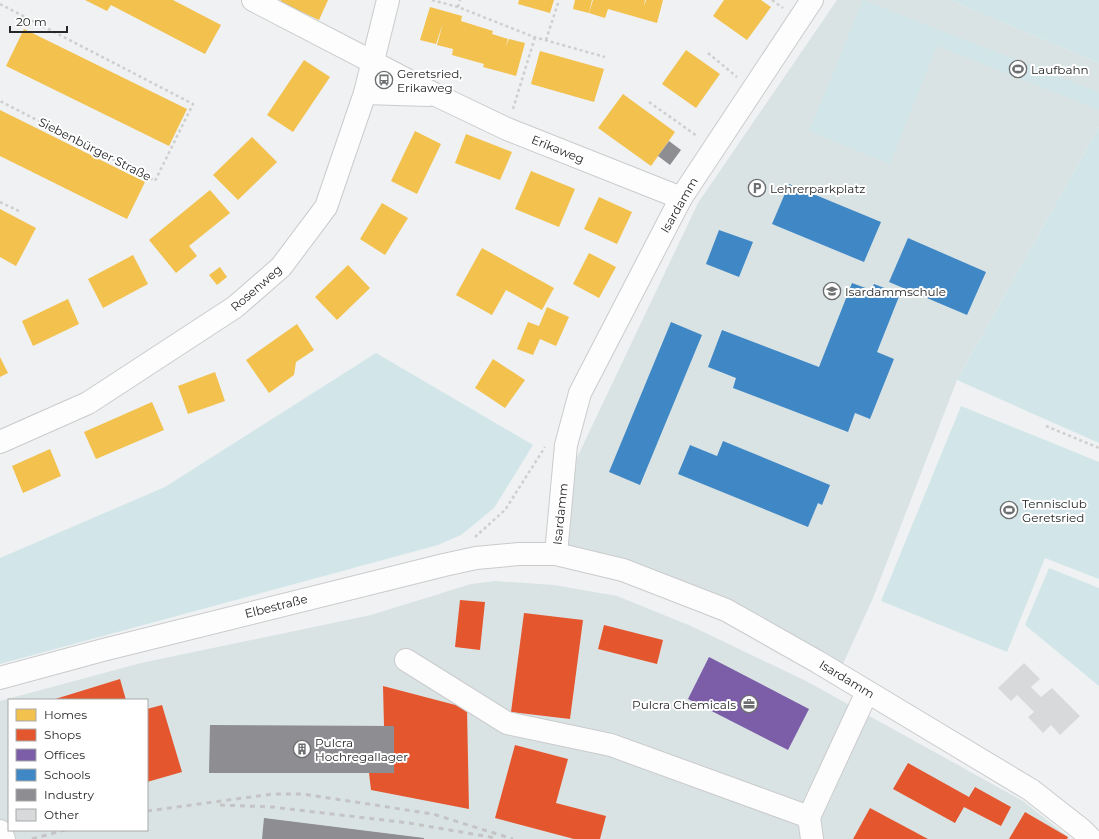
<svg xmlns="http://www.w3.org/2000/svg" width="1099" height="839" font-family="Montserrat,sans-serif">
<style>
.built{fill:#dae3e4;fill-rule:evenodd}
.green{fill:#d2e6e9}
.homes{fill:#f2c14e}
.shops{fill:#e4572e}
.offices{fill:#7b5ea7}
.schools{fill:#3f88c5}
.industry{fill:#8d8d92}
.building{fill:#d8d9da}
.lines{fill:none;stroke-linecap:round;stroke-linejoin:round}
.minor-casing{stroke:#cacbcc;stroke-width:24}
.path{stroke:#cfcfcf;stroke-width:2.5;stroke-dasharray:3 3;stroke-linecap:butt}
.minor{stroke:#fdfdfd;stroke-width:22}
.rail{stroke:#c4c4c4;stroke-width:3;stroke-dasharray:5 5;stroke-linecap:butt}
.labels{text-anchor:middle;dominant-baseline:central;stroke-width:4;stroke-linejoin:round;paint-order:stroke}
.poi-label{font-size:12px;fill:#262728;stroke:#fff;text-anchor:start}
.street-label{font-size:12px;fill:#262728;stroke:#fff}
</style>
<rect width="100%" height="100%" fill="#eff1f2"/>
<g class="built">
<polygon points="837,0 950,0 1099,63 1099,127 957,380 873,598 842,666 567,548 574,464 698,203"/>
<path d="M496,581L554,585L617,596L691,626L806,681L1023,801L1071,839H0V701L141,663L371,615L471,584ZM9,700H147V830H9Z"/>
</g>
<g class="green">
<polygon points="863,0 1099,92 1099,110 937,46 890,164 809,131"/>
<polygon points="950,0 1099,0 1099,63"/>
<polygon points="1099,127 1099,443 957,380"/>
<polygon points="376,353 533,445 494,508 461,535 438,545 0,664 0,558 165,487"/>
<polygon points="961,406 1099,462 1099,579 1045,558 1007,652 881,601"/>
<polygon points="1049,568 1099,588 1099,686 1025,625"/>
</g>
<g class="homes">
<polygon points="85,0 173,0 221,25 205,54 111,5 107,11"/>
<polygon points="281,0 328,0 319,20 280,2"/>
<polygon points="519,0 554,0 550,13 518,4"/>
<polygon points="575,0 592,0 589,13 573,9"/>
<polygon points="593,0 645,0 644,6 646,0 663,0 657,23 608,9 605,18 589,13"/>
<polygon points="724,0 761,0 771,7 747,40 713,16"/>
<polygon points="430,7 462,16 461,21 493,31 492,34 508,39 506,46 509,39 525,43 516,76 483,67 484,64 452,55 453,49 437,45 443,23 436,44 420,40"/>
<polygon points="24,29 187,109 169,146 6,66"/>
<polygon points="686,50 720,74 696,108 662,84"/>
<polygon points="540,51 604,69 594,102 531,84"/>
<polygon points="304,60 330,77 293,132 267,115"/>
<polygon points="623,94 675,132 651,166 598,128"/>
<polygon points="0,110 145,182 127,219 0,156"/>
<polygon points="415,131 441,144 417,194 391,181"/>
<polygon points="466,134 512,152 500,180 455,163"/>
<polygon points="252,137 277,162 238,200 213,175"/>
<polygon points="531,171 575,189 559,227 515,209"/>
<polygon points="210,190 230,213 189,246 197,256 176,273 149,240"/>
<polygon points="599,197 632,212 617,244 584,229"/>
<polygon points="382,203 408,218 385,255 360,239"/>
<polygon points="0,209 36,228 16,266 0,257"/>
<polygon points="482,248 554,288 542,310 506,290 492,315 456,295"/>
<polygon points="589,253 616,267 599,298 573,284"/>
<polygon points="133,255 148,284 103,308 88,279"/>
<polygon points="348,265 370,288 337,320 315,297"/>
<polygon points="220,267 227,277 217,285 209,275"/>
<polygon points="68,299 79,324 33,346 22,321"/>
<polygon points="547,307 569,317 556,346 540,339 533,355 517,349 528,322 539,326"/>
<polygon points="297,324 314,350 296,362 294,375 269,393 246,360"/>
<polygon points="0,357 8,373 0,377"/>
<polygon points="493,359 525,380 505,408 475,388"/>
<polygon points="215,372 225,401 188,414 178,386"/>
<polygon points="152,402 164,430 96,459 84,432"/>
<polygon points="50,449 61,476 23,493 12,466"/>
</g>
<g class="shops">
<polygon points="460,600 485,602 480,650 455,647"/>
<polygon points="524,613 583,620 570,719 511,712"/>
<polygon points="604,625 663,640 657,664 598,649"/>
<polygon points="120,679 126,700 52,700"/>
<polygon points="383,686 467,708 469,809 371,790 369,773 394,773 394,726 384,726"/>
<polygon points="162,705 182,772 147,782 147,709"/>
<polygon points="515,745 568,759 556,803 606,816 600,839 574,839 495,818"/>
<polygon points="908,763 969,797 975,787 1011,807 1001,826 964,807 955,823 893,789"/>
<polygon points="870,808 928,839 853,839"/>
<polygon points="1025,812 1068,837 1067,839 1009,839"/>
</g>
<polygon class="offices" points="709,657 809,709 788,750 688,699"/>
<g class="schools">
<polygon points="789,184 881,222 864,262 772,224"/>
<polygon points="719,230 753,242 739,277 706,264"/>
<polygon points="908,238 986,272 967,315 889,282"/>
<polygon points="852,283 871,290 874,284 900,294 877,352 894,359 870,419 855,413 848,432 733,388 736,378 708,367 722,330 819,367"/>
<polygon points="671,322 702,335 640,485 609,472"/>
<polygon points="723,441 830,485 822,505 818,503 808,527 678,474 690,445 717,456"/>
</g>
<g class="industry">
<polygon points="669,141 681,150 670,165 658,156"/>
<polygon points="210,725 394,726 394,773 209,773"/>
<polygon points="264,818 424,838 424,839 262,839"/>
</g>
<polygon class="building" points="1024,663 1040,679 1031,687 1041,697 1052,688 1080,716 1060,735 1051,725 1043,733 1028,717 1034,712 1017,695 1011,701 998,688"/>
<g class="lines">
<defs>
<g id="minor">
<polyline points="253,0 438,96 507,129 681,198"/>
<polyline points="365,93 429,95"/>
<polyline points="0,442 88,403 235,307 281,267 326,207 365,93 388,0"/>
<polyline points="556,554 566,445 580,393 681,198 812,0"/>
<polyline points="406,660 507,723 611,745 809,817 812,839"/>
<polyline points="0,678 103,650 444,565 476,558 519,554 556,554 623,570 726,610 818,662 1031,790 1082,830 1091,839"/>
<polyline points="809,817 867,692"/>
<polyline points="0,831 4,839"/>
</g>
</defs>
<use href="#minor" class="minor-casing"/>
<g class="path">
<polyline points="432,0 458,7 534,37 605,57"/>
<polyline points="772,0 783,8"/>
<polyline points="0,4 193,104 155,181 0,101"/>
<polyline points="458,7 460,0"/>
<polyline points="546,40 559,0"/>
<polyline points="708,53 737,77"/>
<polyline points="649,102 697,136"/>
<polyline points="513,109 535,37"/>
<polyline points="0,202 21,212"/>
<polyline points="1046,426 1099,448"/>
<polyline points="475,537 505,510 545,447"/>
</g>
<use href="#minor" class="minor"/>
<g class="rail">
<polyline points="220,805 272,807 409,823 496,838"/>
<polyline points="147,811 273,794 303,794 433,814 513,839"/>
<polyline points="32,839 65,830"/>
</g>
</g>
<defs>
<symbol id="stadium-ring" viewBox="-11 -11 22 22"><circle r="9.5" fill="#fff" stroke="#6c6e6f" stroke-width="1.5"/><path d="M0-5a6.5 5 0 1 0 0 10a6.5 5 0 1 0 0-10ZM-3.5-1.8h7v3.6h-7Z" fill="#6c6e6f"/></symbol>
<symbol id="bus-ring" viewBox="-11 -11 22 22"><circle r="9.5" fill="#fff" stroke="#6c6e6f" stroke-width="1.5"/><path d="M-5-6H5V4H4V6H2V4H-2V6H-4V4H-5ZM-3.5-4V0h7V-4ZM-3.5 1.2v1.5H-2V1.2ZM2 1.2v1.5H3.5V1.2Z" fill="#6c6e6f"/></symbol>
<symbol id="parking-ring" viewBox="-11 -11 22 22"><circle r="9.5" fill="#fff" stroke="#6c6e6f" stroke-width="1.5"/><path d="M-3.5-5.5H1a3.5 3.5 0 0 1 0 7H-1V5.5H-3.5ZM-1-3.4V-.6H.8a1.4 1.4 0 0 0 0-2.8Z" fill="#6c6e6f"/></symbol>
<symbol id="school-ring" viewBox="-11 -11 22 22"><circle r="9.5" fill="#fff" stroke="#6c6e6f" stroke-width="1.5"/><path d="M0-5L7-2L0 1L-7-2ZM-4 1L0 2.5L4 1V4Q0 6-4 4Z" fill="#6c6e6f"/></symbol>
<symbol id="office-ring" viewBox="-11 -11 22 22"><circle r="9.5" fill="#fff" stroke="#6c6e6f" stroke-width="1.5"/><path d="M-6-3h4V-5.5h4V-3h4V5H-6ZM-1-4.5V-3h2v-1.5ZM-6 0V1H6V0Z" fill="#6c6e6f"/></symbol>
<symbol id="building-ring" viewBox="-11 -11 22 22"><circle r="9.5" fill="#fff" stroke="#6c6e6f" stroke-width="1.5"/><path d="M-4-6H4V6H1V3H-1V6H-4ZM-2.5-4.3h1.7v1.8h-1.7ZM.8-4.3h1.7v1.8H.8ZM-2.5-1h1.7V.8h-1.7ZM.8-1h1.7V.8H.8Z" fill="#6c6e6f"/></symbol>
</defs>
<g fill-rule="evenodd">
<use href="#stadium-ring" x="1008" y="59" width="20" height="20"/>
<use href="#bus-ring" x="374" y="70" width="20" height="20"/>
<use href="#parking-ring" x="747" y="178" width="20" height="20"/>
<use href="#school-ring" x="822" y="281" width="20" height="20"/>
<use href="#stadium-ring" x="999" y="500" width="20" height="20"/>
<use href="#office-ring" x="739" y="694" width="20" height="20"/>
<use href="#building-ring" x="292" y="739" width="20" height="20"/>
</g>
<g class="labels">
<g class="poi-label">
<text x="1031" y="69">Laufbahn</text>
<text x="397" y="73">Geretsried,<tspan x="397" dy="14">Erikaweg</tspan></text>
<text x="770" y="188">Lehrerparkplatz</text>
<text x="845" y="291">Isardammschule</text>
<text x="1022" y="503">Tennisclub<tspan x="1022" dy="14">Geretsried</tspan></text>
<text x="736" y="704" text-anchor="end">Pulcra Chemicals</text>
<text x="315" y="742">Pulcra<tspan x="315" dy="14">Hochregallager</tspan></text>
</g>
<g class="street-label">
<text transform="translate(95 149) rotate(27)">Siebenbürger Straße</text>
<text transform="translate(558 149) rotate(22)">Erikaweg</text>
<text transform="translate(679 205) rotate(-60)">Isardamm</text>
<text transform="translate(256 288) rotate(-41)">Rosenweg</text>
<text transform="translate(560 514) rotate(-84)">Isardamm</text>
<text transform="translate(276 606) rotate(-14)">Elbestraße</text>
<text transform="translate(847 679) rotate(31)">Isardamm</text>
</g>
</g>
<rect x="8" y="699" width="140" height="132" fill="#ffffff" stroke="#a8a9a9"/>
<rect x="16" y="709" width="20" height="12" fill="#f2c14e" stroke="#a8a9a9"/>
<text x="44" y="719" font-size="12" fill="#262728">Homes</text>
<rect x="16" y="729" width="20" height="12" fill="#e4572e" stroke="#a8a9a9"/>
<text x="44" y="739" font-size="12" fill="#262728">Shops</text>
<rect x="16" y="749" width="20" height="12" fill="#7b5ea7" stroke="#a8a9a9"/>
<text x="44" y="759" font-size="12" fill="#262728">Offices</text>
<rect x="16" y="769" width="20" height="12" fill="#3f88c5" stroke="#a8a9a9"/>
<text x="44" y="779" font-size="12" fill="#262728">Schools</text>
<rect x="16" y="789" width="20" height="12" fill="#8d8d92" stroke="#a8a9a9"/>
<text x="44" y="799" font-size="12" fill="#262728">Industry</text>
<rect x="16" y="809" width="20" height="12" fill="#d8d9da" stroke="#a8a9a9"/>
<text x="44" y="819" font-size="12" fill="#262728">Other</text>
<path d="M10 26v6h57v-6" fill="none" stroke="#262728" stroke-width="2"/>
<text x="16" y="26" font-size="12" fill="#262728" stroke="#ffffff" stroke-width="3" paint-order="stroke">20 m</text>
</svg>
